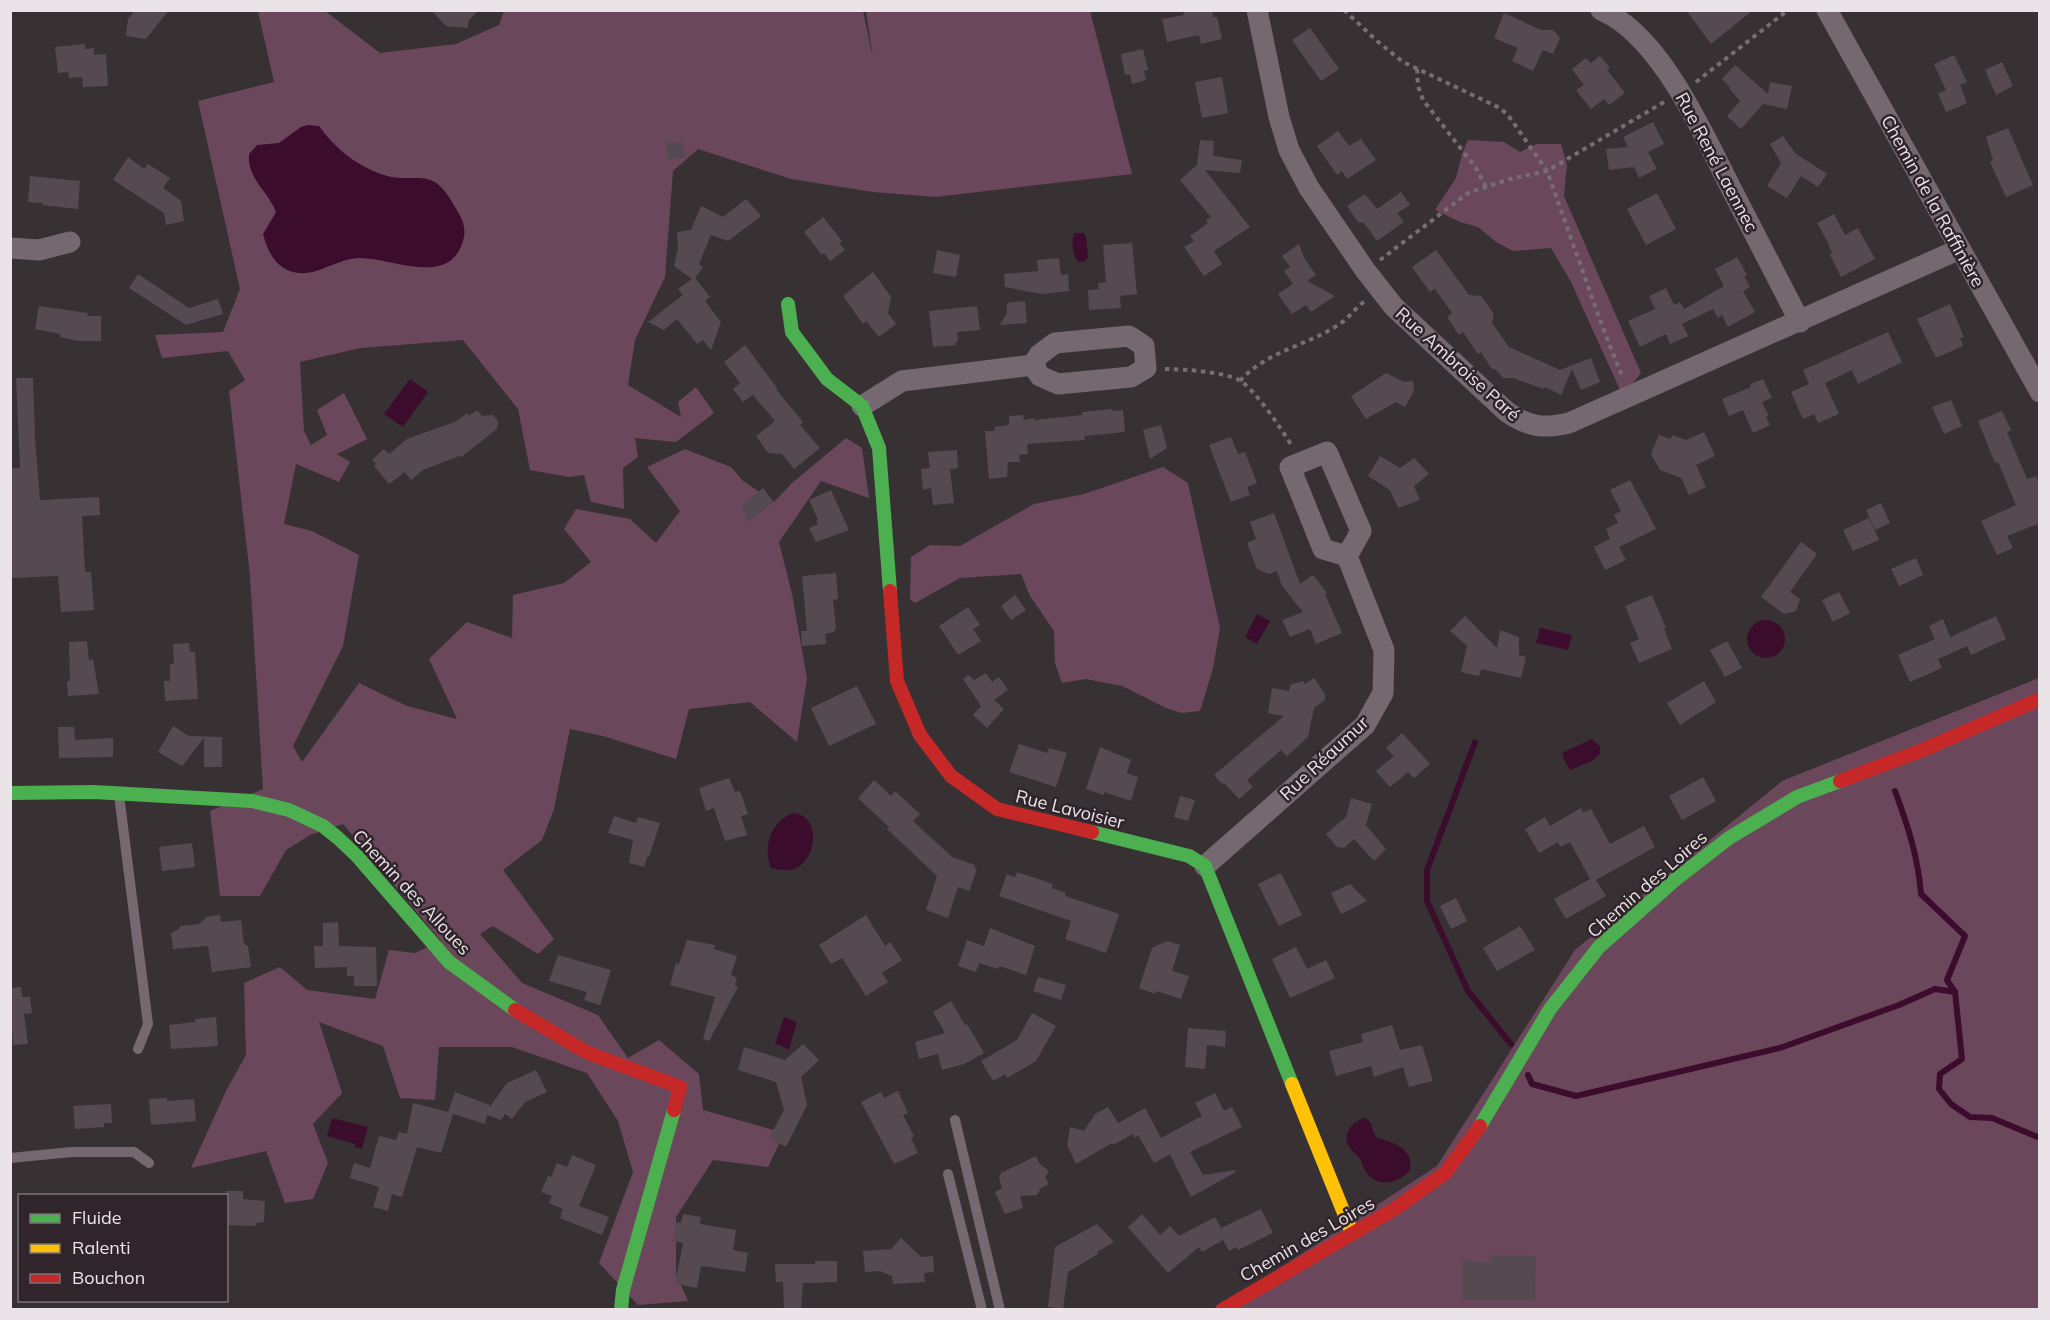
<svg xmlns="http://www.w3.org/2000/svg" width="2050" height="1320" font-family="Mulish,sans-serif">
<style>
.green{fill:#6b475c}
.water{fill:#3c0c2d}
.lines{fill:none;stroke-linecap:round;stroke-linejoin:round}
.stream{stroke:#3c0c2d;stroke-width:6}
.building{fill:#564a52}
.path{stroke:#776d73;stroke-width:4;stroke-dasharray:4.5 4.5;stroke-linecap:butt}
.lane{stroke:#756870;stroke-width:10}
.street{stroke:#756870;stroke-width:21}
.fast{stroke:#4caf50;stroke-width:14}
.slow{stroke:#ffc107;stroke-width:14}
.jam{stroke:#c62828;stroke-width:14}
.labels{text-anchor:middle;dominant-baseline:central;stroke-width:5;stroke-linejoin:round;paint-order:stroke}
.street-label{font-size:18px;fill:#eae3e7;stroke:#2f252b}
</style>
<rect width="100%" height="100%" fill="#373134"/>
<g class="green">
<polygon points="258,11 325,11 380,53 456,44 499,25 504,11 863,11 873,58 866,11 1090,11 1132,174 935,197 873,192 791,179 698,149 673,171 665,277 635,340 628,385 681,417 678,402 696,387 714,413 676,442 635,438 638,457 623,468 624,509 591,502 584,475 569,477 530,470 518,409 463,340 360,348 300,362 304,431 311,445 327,435 317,410 344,393 367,439 337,454 350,462 339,482 296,464 284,524 312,531 359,555 343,646 293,746 302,762 359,683 407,706 457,719 429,659 467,622 512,638 513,595 564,583 591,562 564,529 576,509 630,519 656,543 680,511 647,467 685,449 731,467 742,480 774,502 792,483 846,438 862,448 869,498 821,481 779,542 792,594 807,678 797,742 750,702 689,709 676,759 603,736 570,729 554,809 542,840 503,870 554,939 538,954 493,926 480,934 522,983 598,1015 628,1058 659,1040 699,1074 703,1110 784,1133 768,1167 713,1160 676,1217 676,1274 688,1301 638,1305 599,1263 633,1172 618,1121 587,1073 512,1047 439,1047 435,1100 400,1098 383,1046 319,1022 342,1093 313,1124 328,1163 313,1199 285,1203 266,1151 191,1168 226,1091 246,1055 244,983 280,967 307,990 375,999 389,950 415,953 441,941 343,824 310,835 286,850 260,896 220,896 210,811 263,789 250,576 229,391 245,380 228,351 162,358 155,335 223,332 240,289 198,101 274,82"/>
<polygon points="1468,140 1504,142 1520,152 1537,144 1561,144 1567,165 1564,196 1641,373 1634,382 1620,390 1571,282 1551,248 1513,251 1496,242 1478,227 1460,222 1435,210 1456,178 1462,154"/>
<polygon points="1163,467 1188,483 1220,628 1213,668 1200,711 1182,713 1166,708 1122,686 1086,679 1062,683 1055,663 1054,631 1030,596 1021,574 960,578 915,603 910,599 911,557 930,545 960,546 1034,504 1084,494"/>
<polygon points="2039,678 2039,1309 1215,1310 1437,1166 1575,950 1782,781"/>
</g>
<g class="water">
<path d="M308,125L319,126C335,148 353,163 378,173C415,188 430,160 455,207C461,217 466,225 464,237C452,291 391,256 357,258C344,259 331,266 319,270C287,281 270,262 263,234L276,212C268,191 247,179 249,154L257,145L279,143L301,127Z"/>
<path d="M1075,233H1084L1086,236L1088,257L1085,261L1078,262C1073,255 1070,240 1075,233Z"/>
<polygon points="410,379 428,392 403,427 384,414"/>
<polygon points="1257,614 1270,621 1257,644 1245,637"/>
<circle cx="1766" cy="639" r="19"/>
<polygon points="1540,628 1572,635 1568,650 1536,643"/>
<polygon points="1592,739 1600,746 1600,754 1592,761 1570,770 1564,760 1562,753"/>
<path d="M794,813C824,817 816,866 790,870C784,871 777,869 771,868C762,846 772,819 794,813Z"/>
<polygon points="784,1017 797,1022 789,1049 775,1044"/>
<polygon points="332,1118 368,1127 362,1149 355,1147 355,1144 327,1136"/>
<path d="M1366,1118L1370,1122L1376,1137C1394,1143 1414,1148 1410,1170C1400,1183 1377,1189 1366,1172C1363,1168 1363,1163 1360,1159C1357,1154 1351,1151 1348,1145C1342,1133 1355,1119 1366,1118Z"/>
</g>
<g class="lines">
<g class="stream">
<polyline points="1475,742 1427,870 1427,901 1468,991 1511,1044"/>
<path d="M1895,791C1908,826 1918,857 1921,894L1965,936L1947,980L1955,992"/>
<polyline points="1528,1075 1532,1084 1576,1096 1780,1048 1899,1005 1935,989 1955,992 1962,1059 1940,1074 1939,1089 1951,1104 1970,1117 1992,1118 2040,1138"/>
</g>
</g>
<g class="building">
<polygon points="135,10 169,10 146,39 126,36 128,19"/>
<polygon points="431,10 479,10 468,21 468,28 446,26"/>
<polygon points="1183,10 1212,10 1213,17 1217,17 1222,39 1201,44 1199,35 1167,42 1162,19 1184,15"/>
<polygon points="1686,10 1753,10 1711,44"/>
<polygon points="1504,13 1541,30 1553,30 1560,38 1553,54 1543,50 1533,71 1512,61 1518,48 1494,38"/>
<polygon points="1310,28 1339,69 1321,81 1292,40"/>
<polygon points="85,44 85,49 94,48 94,55 106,54 108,86 83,87 82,77 69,78 68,72 58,73 55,47"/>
<polygon points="1143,49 1148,70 1144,71 1146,80 1132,84 1130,74 1125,75 1121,54"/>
<polygon points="1954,55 1967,82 1960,85 1967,103 1946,112 1938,94 1946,90 1934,64"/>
<polygon points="1600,56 1610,68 1607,70 1625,93 1609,105 1604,99 1591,109 1576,90 1584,85 1572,69 1586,58 1591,63"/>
<polygon points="2002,62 2013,86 1996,95 1985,70"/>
<polygon points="1735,65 1768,94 1770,82 1792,86 1787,109 1763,104 1741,129 1727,116 1740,101 1729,88 1730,87 1722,79"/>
<polygon points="1222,77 1228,113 1202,118 1195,82"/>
<polygon points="1653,122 1664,144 1648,152 1657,169 1639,178 1634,167 1609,170 1606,149 1628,147 1623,137"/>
<polygon points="2008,128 2033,185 2006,197 1990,162 1993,160 1986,137"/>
<polygon points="1338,131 1349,146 1361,139 1376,160 1347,179 1342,171 1337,175 1317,146"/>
<polygon points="1783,136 1795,153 1827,174 1818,187 1801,176 1787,198 1767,186 1781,163 1770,144"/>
<polygon points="1200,140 1214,141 1213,156 1242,160 1240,173 1205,170 1250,227 1214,251 1222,264 1204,276 1184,247 1194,241 1190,236 1208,223 1206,220 1211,217 1180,180 1197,165"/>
<polygon points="666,142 684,143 685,157 668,159"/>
<polygon points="128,157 144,169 148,164 170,178 163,188 181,201 184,221 166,225 164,213 113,180"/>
<polygon points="30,176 80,181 78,209 42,205 43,203 28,202"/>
<polygon points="1401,192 1410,205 1397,213 1404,222 1377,241 1364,223 1358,222 1347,206 1365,194 1377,209"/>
<polygon points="1657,193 1676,229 1646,245 1627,209"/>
<polygon points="746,199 761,216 728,241 711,235 699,264 703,267 695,278 710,297 705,301 721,322 711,350 703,340 697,344 677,319 664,330 648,322 683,295 678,289 692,279 674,266 678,248 677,232 691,230 701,206 723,217"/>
<polygon points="1834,214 1845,235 1858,228 1875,259 1841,277 1830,255 1832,253 1828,243 1817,223"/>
<polygon points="823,217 842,241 839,243 845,250 830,261 824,253 822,255 804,232"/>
<polygon points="1132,243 1137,294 1120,296 1121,308 1089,310 1088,290 1099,289 1098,283 1106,282 1103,245"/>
<polygon points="1299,244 1304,258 1316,275 1307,281 1335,296 1311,312 1306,305 1292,314 1278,294 1293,284 1284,271 1290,267 1282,256"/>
<polygon points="937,250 960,255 956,277 933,273"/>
<polygon points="1436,250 1469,295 1481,296 1494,314 1492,323 1509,347 1560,370 1591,358 1600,382 1581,390 1572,369 1561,395 1545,387 1544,389 1513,378 1503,378 1496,370 1491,368 1481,352 1478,354 1463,332 1459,335 1447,317 1452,313 1435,289 1430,292 1412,267"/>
<polygon points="1737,257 1747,275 1744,276 1750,287 1743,291 1755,312 1728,327 1722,315 1718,318 1713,309 1682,324 1688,336 1670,344 1666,334 1640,347 1628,321 1655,309 1649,296 1666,288 1674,305 1680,302 1684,309 1724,286 1715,269"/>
<polygon points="1059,258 1061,275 1068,274 1069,291 1041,294 1005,287 1004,274 1038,271 1037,260"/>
<polygon points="873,272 891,297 888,313 896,324 879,337 866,321 863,324 843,296"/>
<polygon points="138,274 189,308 218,299 223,314 186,325 129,288"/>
<polygon points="1025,301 1027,323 1000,325 1007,313 1007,303"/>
<polygon points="1950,304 1964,337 1960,338 1963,346 1936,358 1917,319"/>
<polygon points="39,306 88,313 87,316 101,316 101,341 78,341 60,337 60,334 35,329"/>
<polygon points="977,306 980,330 957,332 958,342 955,342 956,345 933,347 929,311"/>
<polygon points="1888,332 1902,362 1858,384 1852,370 1825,383 1839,414 1818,423 1814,414 1803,419 1791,392 1809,384 1803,370"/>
<polygon points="745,345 777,388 776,389 803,422 800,425 820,448 794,469 782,454 768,453 756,436 775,421 753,395 743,402 733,389 740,383 724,362"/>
<polygon points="1386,373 1404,382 1413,381 1414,391 1405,407 1396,402 1366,419 1351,396"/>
<polygon points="16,378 33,378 35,438 40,500 99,497 100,515 82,516 85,572 91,572 94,610 61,612 58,576 10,578 10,468 20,468"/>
<polygon points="1763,379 1772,398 1762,402 1769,416 1766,417 1770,425 1753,433 1743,410 1729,416 1722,399 1751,387 1750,384"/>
<polygon points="1951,400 1962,426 1944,434 1932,407"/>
<polygon points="1112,409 1113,411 1123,410 1125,432 1084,436 1085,440 1027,444 1028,454 1019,455 1020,462 1008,462 1007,477 989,479 985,431 995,431 994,427 1009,425 1009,416 1023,415 1024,420 1034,418 1034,420 1082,415 1082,412"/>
<polygon points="477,410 482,416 493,415 498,421 497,429 461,457 459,456 423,470 411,480 405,472 389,484 374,466 376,464 372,460 384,449 389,454 407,439 457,421 467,413 469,416"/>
<polygon points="2002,411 2011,430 2007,432 2027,479 2036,476 2040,484 2040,523 2007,536 2013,548 1997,555 1981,521 2016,505 1998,462 1995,463 1978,421"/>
<polygon points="1161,425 1167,448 1150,459 1143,430"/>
<polygon points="1704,432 1715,456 1696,465 1706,487 1689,495 1681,478 1660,470 1651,454 1659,435 1671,439 1672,435 1686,440"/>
<polygon points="1231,437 1238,454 1245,452 1257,483 1247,487 1250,495 1231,502 1209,445"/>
<polygon points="957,450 958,468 950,469 954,503 933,505 931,488 923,490 921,469 930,468 928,452"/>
<polygon points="1380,456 1400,468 1414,458 1429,474 1414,486 1420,500 1398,508 1390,490 1368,476"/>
<polygon points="1630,480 1656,529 1619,547 1626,560 1605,570 1594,547 1610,539 1606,529 1618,523 1614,515 1621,511 1610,490"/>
<polygon points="763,488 774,502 748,522 741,505"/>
<polygon points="831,490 849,530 816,542 809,528 818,524 816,520 818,520 809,500"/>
<polygon points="1881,503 1890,523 1875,530 1866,510"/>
<polygon points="1274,513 1300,584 1313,575 1327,593 1325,594 1342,633 1316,644 1310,629 1290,637 1282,620 1303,612 1282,586 1277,571 1269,574 1257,569 1247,543 1256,539 1250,522"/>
<polygon points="1869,518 1879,540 1853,551 1843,530"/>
<polygon points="1801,542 1817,554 1790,592 1800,599 1796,611 1784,614 1761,597"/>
<polygon points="1916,558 1923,575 1899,586 1891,569"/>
<polygon points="836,573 838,599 833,600 836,628 834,632 825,634 826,644 802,646 801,631 807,631 802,576"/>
<polygon points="1839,592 1850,613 1833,622 1822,600"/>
<polygon points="1015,595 1026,610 1011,620 1001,606"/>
<polygon points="1652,595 1666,628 1664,629 1672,649 1639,663 1630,643 1639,639 1625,606"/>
<polygon points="968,607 980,625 973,629 981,641 958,655 939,626"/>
<polygon points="1465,616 1497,648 1500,630 1519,637 1519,655 1526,657 1521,678 1481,669 1479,676 1461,672 1467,646 1450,631"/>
<polygon points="1996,616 2006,639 1971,655 1967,646 1938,659 1942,668 1910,682 1898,655 1935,639 1929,626 1943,619 1950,637"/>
<polygon points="87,641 89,660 93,659 99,694 68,696 67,681 70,681 69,642"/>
<polygon points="1727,641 1742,668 1725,677 1710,650"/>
<polygon points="189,643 190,652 195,652 198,699 165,701 164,681 170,681 170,664 174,664 173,644"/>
<polygon points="986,673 992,682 999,677 1008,690 994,700 1004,709 987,728 973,715 981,706 963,679 968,675 974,680"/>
<polygon points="1314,678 1325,694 1325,700 1314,708 1308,737 1287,756 1281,750 1247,780 1253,787 1239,799 1225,784 1221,783 1214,775 1284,716 1268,713 1272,688 1289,691 1290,685 1303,681 1305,684"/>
<polygon points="1704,681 1716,702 1680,725 1667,703"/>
<polygon points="857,686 876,724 829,746 811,708"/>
<polygon points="173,726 189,736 222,737 222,767 204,767 204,738 182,766 158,752"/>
<polygon points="58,727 74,727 75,740 113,738 113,757 59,758"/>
<polygon points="1402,733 1430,764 1414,778 1408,772 1390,787 1376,771 1394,756 1386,748"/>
<polygon points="1019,744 1047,753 1049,748 1067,753 1056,787 1009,772"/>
<polygon points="1100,747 1131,760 1127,773 1138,777 1131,801 1104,792 1104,795 1086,789"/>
<polygon points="1703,777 1716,801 1682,820 1669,796"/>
<polygon points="729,778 735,792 740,791 748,814 741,816 747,835 725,841 714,808 706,811 699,788"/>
<polygon points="874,780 891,796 895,791 920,814 913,821 952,857 975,865 974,868 977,869 969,891 958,887 948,918 926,910 937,876 887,829 889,827 858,798"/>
<polygon points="1180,796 1195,800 1188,821 1174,817"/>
<polygon points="1351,798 1372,804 1366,825 1386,849 1374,861 1354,839 1344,848 1337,847 1326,834 1346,817"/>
<polygon points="1581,808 1583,813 1591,809 1610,844 1644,826 1655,847 1596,880 1606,896 1566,919 1554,899 1590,879 1570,842 1560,847 1558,842 1539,853 1525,829 1545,817 1550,826"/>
<polygon points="614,816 636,823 638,817 660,823 649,857 647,857 644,867 629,863 633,840 608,833"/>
<polygon points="192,843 195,867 162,871 159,847"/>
<polygon points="1017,872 1053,884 1052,888 1066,893 1065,896 1119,914 1106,953 1065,939 1071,921 999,896 1007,874 1015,877"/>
<polygon points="1281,873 1302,915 1279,926 1258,884"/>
<polygon points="1350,884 1367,901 1341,914 1331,893"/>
<polygon points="1456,898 1467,921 1451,929 1440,906"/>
<polygon points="220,915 221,922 241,920 244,944 248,946 251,967 212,972 208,946 173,949 171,933 179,929 181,926 199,924 206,917"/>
<polygon points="866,915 885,946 890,942 902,960 882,973 888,982 866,996 842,958 831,964 819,945"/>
<polygon points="338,922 339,946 376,947 377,986 354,986 354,976 347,976 347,967 315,968 314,946 323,946 323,923"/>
<polygon points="1520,926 1535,950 1497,971 1483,948"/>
<polygon points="990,928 1035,946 1026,975 999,966 998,969 979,963 976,972 958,966 967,940 984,946"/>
<polygon points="687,940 715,945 714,949 737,956 731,975 737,978 735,985 738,987 709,1041 703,1039 715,997 670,985 676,963 679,964"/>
<polygon points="1167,941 1180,945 1172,971 1189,976 1181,999 1156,991 1155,994 1139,988 1152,948"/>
<polygon points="1296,947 1307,969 1326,960 1335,978 1290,998 1272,959"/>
<polygon points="558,955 611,970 600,1005 584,1000 587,992 549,981"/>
<polygon points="1038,977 1066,985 1061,1000 1033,991"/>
<polygon points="21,987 22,997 30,997 32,1013 24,1014 28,1044 13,1045 10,988"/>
<polygon points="951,1001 965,1025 967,1024 984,1053 964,1064 942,1070 938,1054 919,1059 915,1042 945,1033 933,1012"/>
<polygon points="1032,1013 1056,1026 1036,1061 1007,1078 1005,1074 993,1081 981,1061 1017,1040"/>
<polygon points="216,1017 218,1046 171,1049 169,1025 195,1022 195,1019"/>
<polygon points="1392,1025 1400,1050 1422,1045 1433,1081 1409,1087 1403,1067 1374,1077 1371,1066 1336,1076 1329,1051 1363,1042 1361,1034"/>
<polygon points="1188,1028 1226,1031 1225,1047 1207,1045 1205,1069 1185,1067"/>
<polygon points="803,1044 819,1060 801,1077 807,1105 786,1147 769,1138 784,1110 776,1082 738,1070 744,1047 785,1060"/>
<polygon points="536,1070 547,1092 525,1102 512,1119 505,1114 501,1120 487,1115 485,1124 453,1114 441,1153 417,1147 402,1197 392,1194 388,1211 373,1207 379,1187 350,1178 354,1163 370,1168 379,1136 396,1140 399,1132 407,1134 413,1103 448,1112 455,1092 490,1105 489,1108 507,1083"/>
<polygon points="898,1091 908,1113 903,1115 914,1136 911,1138 918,1153 894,1164 861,1102 881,1092 884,1098"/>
<polygon points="1215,1093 1224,1111 1232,1107 1242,1127 1190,1152 1203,1175 1236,1170 1236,1172 1191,1197 1170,1154 1154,1163 1138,1135 1134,1138 1133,1134 1113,1145 1112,1143 1076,1164 1067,1145 1070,1127 1084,1131 1095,1114 1108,1107 1118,1123 1145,1108 1161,1138 1202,1116 1195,1103"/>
<polygon points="167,1098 167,1101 194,1099 196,1121 151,1125 149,1099"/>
<polygon points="111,1104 112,1123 104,1123 104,1127 75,1129 73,1106"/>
<polygon points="572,1155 596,1165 579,1206 609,1217 602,1235 560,1218 563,1209 549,1203 552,1196 541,1192 548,1176 551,1177 557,1163 567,1167"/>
<polygon points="1036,1156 1039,1163 1049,1171 1045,1177 1049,1184 1041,1188 1037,1195 1020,1196 1023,1208 1005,1214 995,1192 1002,1188 999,1178 1001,1173"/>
<polygon points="226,1191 243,1191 243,1199 265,1201 264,1222 256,1223 256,1226 226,1225"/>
<polygon points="1261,1209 1273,1233 1238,1250 1236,1247 1229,1251 1223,1240 1202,1252 1199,1247 1168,1273 1128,1227 1142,1214 1160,1235 1170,1226 1179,1236 1215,1217 1221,1228"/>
<polygon points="683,1214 701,1217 700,1224 736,1230 733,1250 748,1253 745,1272 701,1266 697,1288 675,1284 683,1243 673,1241 677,1222 681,1223"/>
<polygon points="1097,1224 1114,1242 1097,1252 1098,1254 1068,1272 1063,1309 1048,1307 1055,1247"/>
<polygon points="901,1238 921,1257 933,1256 934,1272 924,1273 925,1282 893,1284 892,1276 880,1271 865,1272 863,1251 891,1249"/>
<polygon points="1491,1255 1536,1256 1535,1300 1462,1300 1462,1261 1491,1262"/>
<polygon points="815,1261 837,1261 837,1282 803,1283 801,1310 784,1310 783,1282 776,1282 775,1264 815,1264"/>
</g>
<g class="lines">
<g class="path">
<polyline points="1344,10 1377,41 1403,62 1500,108 1508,115 1547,171 1604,331 1623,378"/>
<polyline points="1417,69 1418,86 1423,100 1476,168 1486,187"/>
<polyline points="1696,82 1788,10"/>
<polyline points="1380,260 1468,193 1510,179 1547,171 1664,102"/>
<path d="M1165,369C1183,369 1224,372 1239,380C1255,389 1282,430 1292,446"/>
<path d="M1240,381C1266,351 1310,345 1341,323C1350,317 1356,307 1365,301"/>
</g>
<g class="lane">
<polyline points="119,795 148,1024 138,1049"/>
<polyline points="955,1120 1000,1310"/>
<polyline points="10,1158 72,1152 134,1152 149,1163"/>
<polyline points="948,1174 982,1310"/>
</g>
<g class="street">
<path d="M1257,10L1279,117L1289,150L1309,188L1365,270L1394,307L1507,412C1529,427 1543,429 1569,423L1960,249"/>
<path d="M1601,10C1661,35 1704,136 1733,192C1755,235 1778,279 1800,322"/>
<polyline points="1827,10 2040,392"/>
<polyline points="10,248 39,250 70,242"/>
<polyline points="862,406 902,381 1033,365 1040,376 1058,384 1131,377 1146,368 1144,346 1129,336 1055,343 1039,355 1033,365"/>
<polyline points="1205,866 1365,725 1383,693 1384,650 1347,556 1361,531 1327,452 1290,467 1323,549 1347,556"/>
</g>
<g class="fast">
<polyline points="788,304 792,332 827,379 862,406 879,448 890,591"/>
<polyline points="10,793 94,792 252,801 289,810 323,826 338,838 357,856 449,962 515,1010"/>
<polyline points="1092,832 1189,856 1205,866 1292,1084"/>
<polyline points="1480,1126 1550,1009 1599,947 1676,879 1729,838 1797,797 1840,781"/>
<polyline points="621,1310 623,1290 674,1110"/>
</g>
<polyline class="slow" points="1292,1084 1352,1233"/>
<g class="jam">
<polyline points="890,591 897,681 920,735 951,776 997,809 1092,832"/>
<polyline points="1840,781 1925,749 2040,699"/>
<polyline points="515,1010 588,1053 680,1087 674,1110"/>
<polyline points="1222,1310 1396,1208 1445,1173 1480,1126"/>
</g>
</g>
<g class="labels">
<g class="street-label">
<text transform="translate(1717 162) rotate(62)">Rue René Laennec</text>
<text transform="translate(1933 201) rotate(61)">Chemin de la Raffinière</text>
<text transform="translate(1458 364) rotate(42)">Rue Ambroise Paré</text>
<text transform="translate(1324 758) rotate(-43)">Rue Réaumur</text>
<text transform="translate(1070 809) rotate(14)">Rue Lavoisier</text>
<text transform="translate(1647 884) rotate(-41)">Chemin des Loires</text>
<text transform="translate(412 892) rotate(47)">Chemin des Alloues</text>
<text transform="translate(1307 1239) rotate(-30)">Chemin des Loires</text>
</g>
</g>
<rect width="2050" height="1320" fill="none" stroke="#eae3e7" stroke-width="24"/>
<rect x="18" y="1194" width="210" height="108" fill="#2f252b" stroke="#7a7176" stroke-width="1.5"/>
<rect x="30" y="1214" width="30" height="9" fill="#4caf50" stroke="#7a7176" stroke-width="1.5"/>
<text x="72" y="1224" font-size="18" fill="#eae3e7">Fluide</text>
<rect x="30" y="1244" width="30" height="9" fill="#ffc107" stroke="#7a7176" stroke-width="1.5"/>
<text x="72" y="1254" font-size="18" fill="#eae3e7">Ralenti</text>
<rect x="30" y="1274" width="30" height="9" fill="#c62828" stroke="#7a7176" stroke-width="1.5"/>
<text x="72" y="1284" font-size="18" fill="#eae3e7">Bouchon</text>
</svg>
